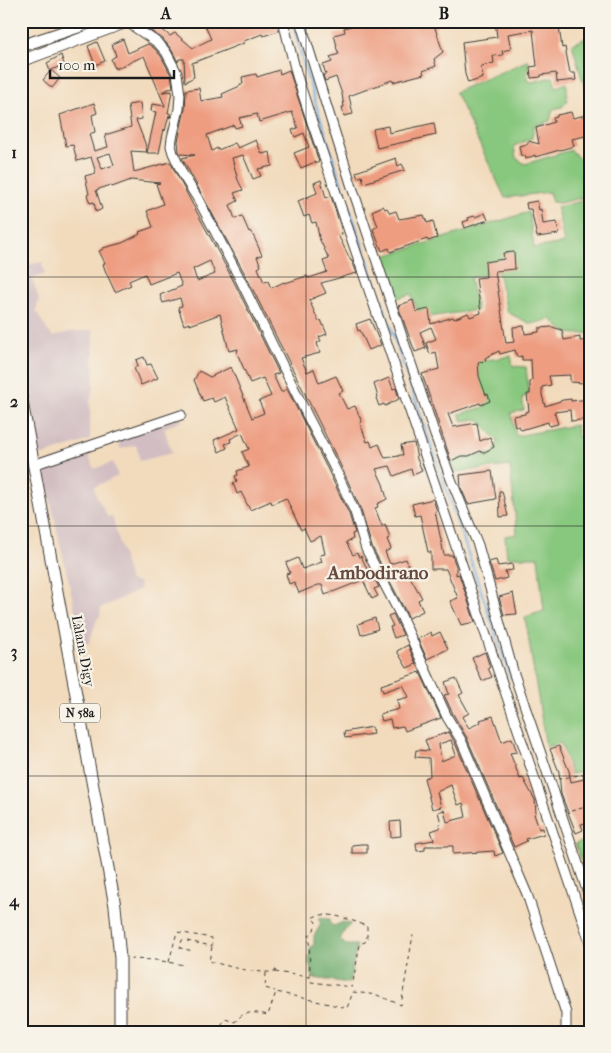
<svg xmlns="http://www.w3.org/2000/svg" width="611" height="1053" font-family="'IM FELL French Canon',serif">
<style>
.industrial{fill:#d2bec2}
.green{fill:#88c77e;stroke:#52724d}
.forest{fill:#6eac6d;stroke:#456444}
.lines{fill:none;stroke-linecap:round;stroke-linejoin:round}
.stream{stroke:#6dace0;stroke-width:2.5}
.building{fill:#ee9d81;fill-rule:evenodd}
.minor-casing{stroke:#3c3934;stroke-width:11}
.major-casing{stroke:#3c3934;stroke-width:13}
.path{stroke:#3c3934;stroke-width:1;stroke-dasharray:4 4;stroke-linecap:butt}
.minor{stroke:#fff;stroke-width:9}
.major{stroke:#fff;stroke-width:11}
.grid{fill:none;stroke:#1c1c1c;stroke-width:1;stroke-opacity:0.55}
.labels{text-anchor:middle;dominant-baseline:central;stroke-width:4.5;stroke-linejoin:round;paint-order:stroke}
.shield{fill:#f7f3e8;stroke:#5e5c59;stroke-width:1}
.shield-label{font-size:12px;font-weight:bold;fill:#1c1c1c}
.street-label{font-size:14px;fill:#1c1c1c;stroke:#f7f3e8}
.district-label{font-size:19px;font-weight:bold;fill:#66493f;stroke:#f7f3e8}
.neatline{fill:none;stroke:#1c1c1c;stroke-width:2}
.grid-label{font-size:16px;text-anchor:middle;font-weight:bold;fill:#1c1c1c}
</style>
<rect width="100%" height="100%" fill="#f7f3e8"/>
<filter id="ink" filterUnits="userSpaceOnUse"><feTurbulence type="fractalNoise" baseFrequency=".02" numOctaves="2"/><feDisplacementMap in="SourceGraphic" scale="10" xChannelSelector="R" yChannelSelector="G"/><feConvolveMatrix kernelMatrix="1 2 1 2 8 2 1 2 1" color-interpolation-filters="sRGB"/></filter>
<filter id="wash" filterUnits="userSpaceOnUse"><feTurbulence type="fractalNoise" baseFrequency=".0096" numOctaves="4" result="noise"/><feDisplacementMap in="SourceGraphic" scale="20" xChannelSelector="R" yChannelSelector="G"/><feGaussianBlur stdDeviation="1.12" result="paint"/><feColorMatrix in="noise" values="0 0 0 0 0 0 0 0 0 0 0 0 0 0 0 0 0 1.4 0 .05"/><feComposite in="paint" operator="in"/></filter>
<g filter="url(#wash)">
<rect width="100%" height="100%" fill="#f2dbbd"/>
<g class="industrial">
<polygon points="42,262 45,274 32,279 39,299 36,311 47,330 53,337 69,332 93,330 94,387 90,401 90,440 40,456 21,332 21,266"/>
<polygon points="180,417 182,421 164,428 172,453 140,461 136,445 120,449 117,438"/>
<polygon points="87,451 94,469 113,462 118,476 94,487 97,497 108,517 112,516 130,581 140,583 139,590 101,608 100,616 97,619 89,643 83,645 42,463"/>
</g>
<g class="green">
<polygon points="590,36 590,106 572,44"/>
<polygon points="529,60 527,80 531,82 553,77 556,87 567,83 567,102 562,107 553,109 550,121 534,126 532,138 514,146 516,158 525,164 571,150 583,163 590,162 590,196 559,203 552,202 549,192 505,198 455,92"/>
<path d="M590,199V333C569,335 566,335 551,319L531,324L507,312L498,272L470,278L477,310L421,318L411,294L395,299L381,257L529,212L534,248L564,243L557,207Z"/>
<polygon points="511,356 513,366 526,367 529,396 522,397 524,410 511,413 516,436 576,425 578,437 590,435 590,770 571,774 561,743 546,747 525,617 544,611 538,557 507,557 505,536 517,534 510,466 454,472 452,464 458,458 494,453 498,441 478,419 463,421 459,414 485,407 476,362"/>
<polygon points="590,825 590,884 575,844 589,839 588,826"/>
</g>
<polygon class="forest" points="318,918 330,919 329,923 334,926 343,922 351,924 344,931 340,940 346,945 357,945 349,983 313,978 309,962 310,948 314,944 314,936 321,924"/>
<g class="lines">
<polyline class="stream" points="292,21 306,73 344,192 511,678"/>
</g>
<g id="blocks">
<g class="building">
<polygon points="203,21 277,21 279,31 263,36 262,34 244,41 244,43 192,63 194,77 185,82 184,59 179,59 178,62 171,49 163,39 148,29 153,22 170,36 175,33 193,48 211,39"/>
<polygon points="368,21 436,21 437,27 435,28 443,52 434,59 436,66 423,71 424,74 393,82 392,80 349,96 353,114 344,116 342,107 344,107 342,94 336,77 325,81 323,75 326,74 323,65 332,62 330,57 339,54 336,47 337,46 334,35 345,32 344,28"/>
<polygon points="495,21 555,21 557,28 559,27 562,48 565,47 570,73 575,73 576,80 557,82 556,73 541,75 541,77 531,78 530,67 537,66 533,30 508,34 511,49 502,51 503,55 493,56 494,63 481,66 483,78 468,83 465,74 462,42 497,37"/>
<polygon points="123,39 128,53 148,44 154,48 161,56 171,75 173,87 162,92 172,91 168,113 171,114 170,118 169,115 165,131 164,129 159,153 147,153 156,112 151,111 152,104 165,106 144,56 115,69 111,59 116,56 112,44"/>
<polygon points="97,42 105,61 95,65 88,46"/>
<polygon points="61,55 64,64 50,71 47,63"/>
<polygon points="51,70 60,78 52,88 43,80"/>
<polygon points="279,70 280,74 289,70 319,162 315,164 315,162 301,168 294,153 309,147 304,133 295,137 292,130 298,128 292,112 259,122 257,114 239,118 242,126 235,128 234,125 207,135 212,151 217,148 218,150 235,143 238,148 256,140 262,154 270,152 272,166 258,169 261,176 253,179 243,155 232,158 238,180 243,190 234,193 238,201 230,205 235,219 242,216 249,232 250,231 254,237 262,255 257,257 261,266 258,268 264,282 268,281 271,288 284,282 285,283 307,276 308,278 312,277 327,272 323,261 329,259 318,236 319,236 316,222 312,223 309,215 304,217 298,201 317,193 314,183 321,180 326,198 331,196 341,228 342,234 338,235 351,261 352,261 357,273 321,283 326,293 309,300 319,322 321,320 327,334 319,337 321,341 317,343 320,353 301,358 307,372 314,369 319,383 336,376 343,391 339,393 347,409 355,406 362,422 360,423 367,442 370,441 372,447 379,444 385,458 399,456 399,455 403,455 401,445 414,443 417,459 422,471 413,475 411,469 394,476 390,466 376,469 383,484 387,499 377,504 378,507 375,508 382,526 385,524 390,538 387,539 391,549 385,552 390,564 406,559 412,574 409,575 422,598 418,600 423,611 409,618 372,547 361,510 340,464 245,274 182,158 195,155 180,154 179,151 178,141 185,109 186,90 199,88 201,101 223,97 222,94 240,86 240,84 243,84 242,77 256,74 257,77"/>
<path d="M94,103L97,113L92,115L95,132L89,134L94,151L108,147L105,135L131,127L128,105L140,103L142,119L136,120L145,143L147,152L131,151L134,172L170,162L233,280L279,373L273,375L281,392L287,389L328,470L349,514L355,533L352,534L353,539L346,542L353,555L357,553L359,557L361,556L373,582L375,580L379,587L374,589L378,596L372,599L363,580L325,595L322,585H318L299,593L294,582L289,584L286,574L290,573L286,563L298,558L302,569L322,562L320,555L325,554L321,536L310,541L304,528L301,530L286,498L272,504L271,501L250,510L241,492L237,494L233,483L237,481L235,476L238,475L237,471L249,467L242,452L249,449L242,433L230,439L231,442L225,444L227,448L219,452L214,440L239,429L225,397L214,402L212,398L203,401L194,380L199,371L210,377L231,367L252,418L264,413L259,401L271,396L263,378L250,383L237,353L238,349L229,351L220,314L190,325L189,323L184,325L178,307L182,306L180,298L163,303L160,295L182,286L177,273L149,284L145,274L129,281L131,285L115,292L105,270L103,264L105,263L99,251L103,249V248L122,243L140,234L139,232L153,227L147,211L163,204L156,184L160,183L131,180L112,187L111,185L96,190L102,209L96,212L94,202L90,203L87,195L89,194L85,176L96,173L91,157L77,161L73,145L66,146L60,115ZM110,153L114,165L102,169L97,157ZM210,261L215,274L197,281L193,269Z"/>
<polygon points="571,112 573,118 590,114 590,135 572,139 574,146 535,157 535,155 526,159 525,155 521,156 519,146 528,144 528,141 539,144 536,128 554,122 553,118 557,117 557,115"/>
<polygon points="434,123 436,135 377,148 373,129 388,126 389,133"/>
<polygon points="396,158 398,166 402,164 405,170 364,183 362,176 358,178 356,172"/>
<polygon points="537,201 539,210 541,209 543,224 557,222 559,234 537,237 531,209 527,209 526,203"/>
<polygon points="383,206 385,209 387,208 390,213 396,211 399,219 424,215 427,223 433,221 437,238 428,241 427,239 390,252 389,248 382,251 373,229 378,226 372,211"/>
<polygon points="485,213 488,220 465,228 463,222 469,220 468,218 474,216 475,217"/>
<polygon points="514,252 515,269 495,271 506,343 514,342 513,327 524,326 525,334 539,332 539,328 552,327 562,330 564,340 580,337 580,341 590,340 590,380 584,381 584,383 570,382 570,375 549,376 551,385 542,387 542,395 545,406 563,400 571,399 571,401 590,399 590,419 571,421 570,410 554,412 558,424 549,426 548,422 521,430 519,426 515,427 513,416 525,414 525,412 529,411 527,394 530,394 530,382 532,381 531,360 522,360 522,356 517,357 515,350 500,354 499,351 485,358 486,361 478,362 479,376 486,395 488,394 490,401 481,405 480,403 448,414 453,427 477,423 480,441 490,437 494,447 483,453 480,451 469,456 461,456 451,461 422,374 439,369 436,352 430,354 426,343 436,339 431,327 420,332 426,348 415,352 398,306 413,300 416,312 429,309 431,324 453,317 454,319 468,313 470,317 481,313 476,278 486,277 485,262 504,259 503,253"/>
<polygon points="370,319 381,345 369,350 360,330 358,331 356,324"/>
<polygon points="144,357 147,365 151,364 158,378 141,385 134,368 138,366 136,360"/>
<polygon points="389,378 393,389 396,388 399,399 385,406 384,404 379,406 376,398 378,397 374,384"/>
<polygon points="492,471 496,499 468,504 461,488 460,475"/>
<polygon points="499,491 502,491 508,516 500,517"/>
<polygon points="433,499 437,511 435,511 444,555 452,555 456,566 456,575 459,574 475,622 461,625 450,601 458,598 446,569 431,569 431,552 428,552 420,515 415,516 412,504"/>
<polygon points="496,560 498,566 512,564 513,570 505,571 507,578 495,581 489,562"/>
<polygon points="513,593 517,614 504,615 499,597"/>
<polygon points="393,614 403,635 394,638 390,627 393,626 388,616"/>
<polygon points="375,618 378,629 361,635 358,624"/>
<polygon points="431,632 432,636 440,632 448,649 427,659 418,639"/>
<polygon points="408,645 416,664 407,668 397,651"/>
<polygon points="485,652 490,667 488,668 492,677 482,681 472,658"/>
<polygon points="420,672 441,718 405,731 403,726 392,728 390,719 382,721 380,714 399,709 397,700 409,697 403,685 383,692 381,685"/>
<polygon points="456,678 463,693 459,695 469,713 462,717 469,728 481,722 480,720 493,716 502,742 512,738 517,752 510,753 520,779 523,778 535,800 536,813 534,814 539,829 543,828 544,834 526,839 527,841 514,847 467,738 453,714 444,695 449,694 445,682"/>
<polygon points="372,727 373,734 345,738 344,732"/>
<path d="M449,732L455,743L503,853L495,856L494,851L453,854V846H425V850L417,851L416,843L434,840L431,831L440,828L439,824L441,823L438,812L444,810L447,822L466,817L463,803L458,805L451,785L437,792L441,807L432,809L424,778L430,776L429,758L415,757L416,750L429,751L425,740ZM451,740L456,755L441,761L439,744Z"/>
<polygon points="559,746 569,771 571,782 584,779 583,775 590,774 590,822 581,824 583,830 576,833 561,794 559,772 550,749"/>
<polygon points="400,821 401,836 391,837 390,822"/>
<polygon points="361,844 367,844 367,853 352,853 352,845"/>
</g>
</g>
</g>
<g filter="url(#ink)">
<use href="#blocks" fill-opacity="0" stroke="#3c3934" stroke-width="1"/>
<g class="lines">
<defs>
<g id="minor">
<polyline points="283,21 297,76 312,122 590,942"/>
<polyline points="300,21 351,184 435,435 451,479 478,545 513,671 590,899"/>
<polyline points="127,22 158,43 166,52 177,73 180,95 179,109 172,138 171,146 173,153 183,175 198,199 239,277 307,415 334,467 355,512 366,549 401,616 447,717 461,740 527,894 566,1013 566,1032"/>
<polyline points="33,465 181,415"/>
</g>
<g id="major">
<polyline points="21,46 96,21"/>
<polyline points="21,61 129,21"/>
<polyline points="21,396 115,906 120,958 120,1032"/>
</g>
</defs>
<use href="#minor" class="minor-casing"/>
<use href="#major" class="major-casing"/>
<g class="path">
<polyline points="558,779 590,773"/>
<polyline points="571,811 590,806"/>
<path d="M212,947L209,961C231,967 252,973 275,972L276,966"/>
<polyline points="130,959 156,960 184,965"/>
<polyline points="169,962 177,932 212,938 212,946 182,940 180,948 193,951"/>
<path d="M275,972L310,977L311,982L352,987L360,944L367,941V926C353,921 325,909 312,918L316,922L314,930L309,936L310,977"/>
<polyline points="266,973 265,988 275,991"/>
<polyline points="131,1027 171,1032"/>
<polyline points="197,1032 199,1030 205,1032"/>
<path d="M217,1032L225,1019L235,1022C244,1010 255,1012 268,1015L276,992L347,1008L353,992L377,995L401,1005L413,935"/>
</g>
<use href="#minor" class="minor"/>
<use href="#major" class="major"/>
</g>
</g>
<path class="grid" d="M306,21V1032M21,277H590M21,526H590M21,776H590"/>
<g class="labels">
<rect class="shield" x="60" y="703.5" width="40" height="19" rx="4"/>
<g class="shield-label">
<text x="80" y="713">N 58a</text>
</g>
<g class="street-label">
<text transform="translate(83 651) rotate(79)">Làlana Digy</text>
</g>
<g class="district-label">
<text x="378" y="573">Ambodirano</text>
</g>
</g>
<rect width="611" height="1053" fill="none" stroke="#f7f3e8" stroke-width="55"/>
<path d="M50 70v8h124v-8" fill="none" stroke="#1c1c1c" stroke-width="2.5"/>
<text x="58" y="70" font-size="15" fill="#1c1c1c" stroke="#f7f3e8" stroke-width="4" paint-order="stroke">100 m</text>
<rect x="28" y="28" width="556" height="998" class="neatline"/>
<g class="grid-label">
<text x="166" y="19">A</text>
<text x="444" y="19">B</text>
<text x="14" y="158">1</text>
<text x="14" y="407">2</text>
<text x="14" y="657">3</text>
<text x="14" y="906">4</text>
</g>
</svg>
